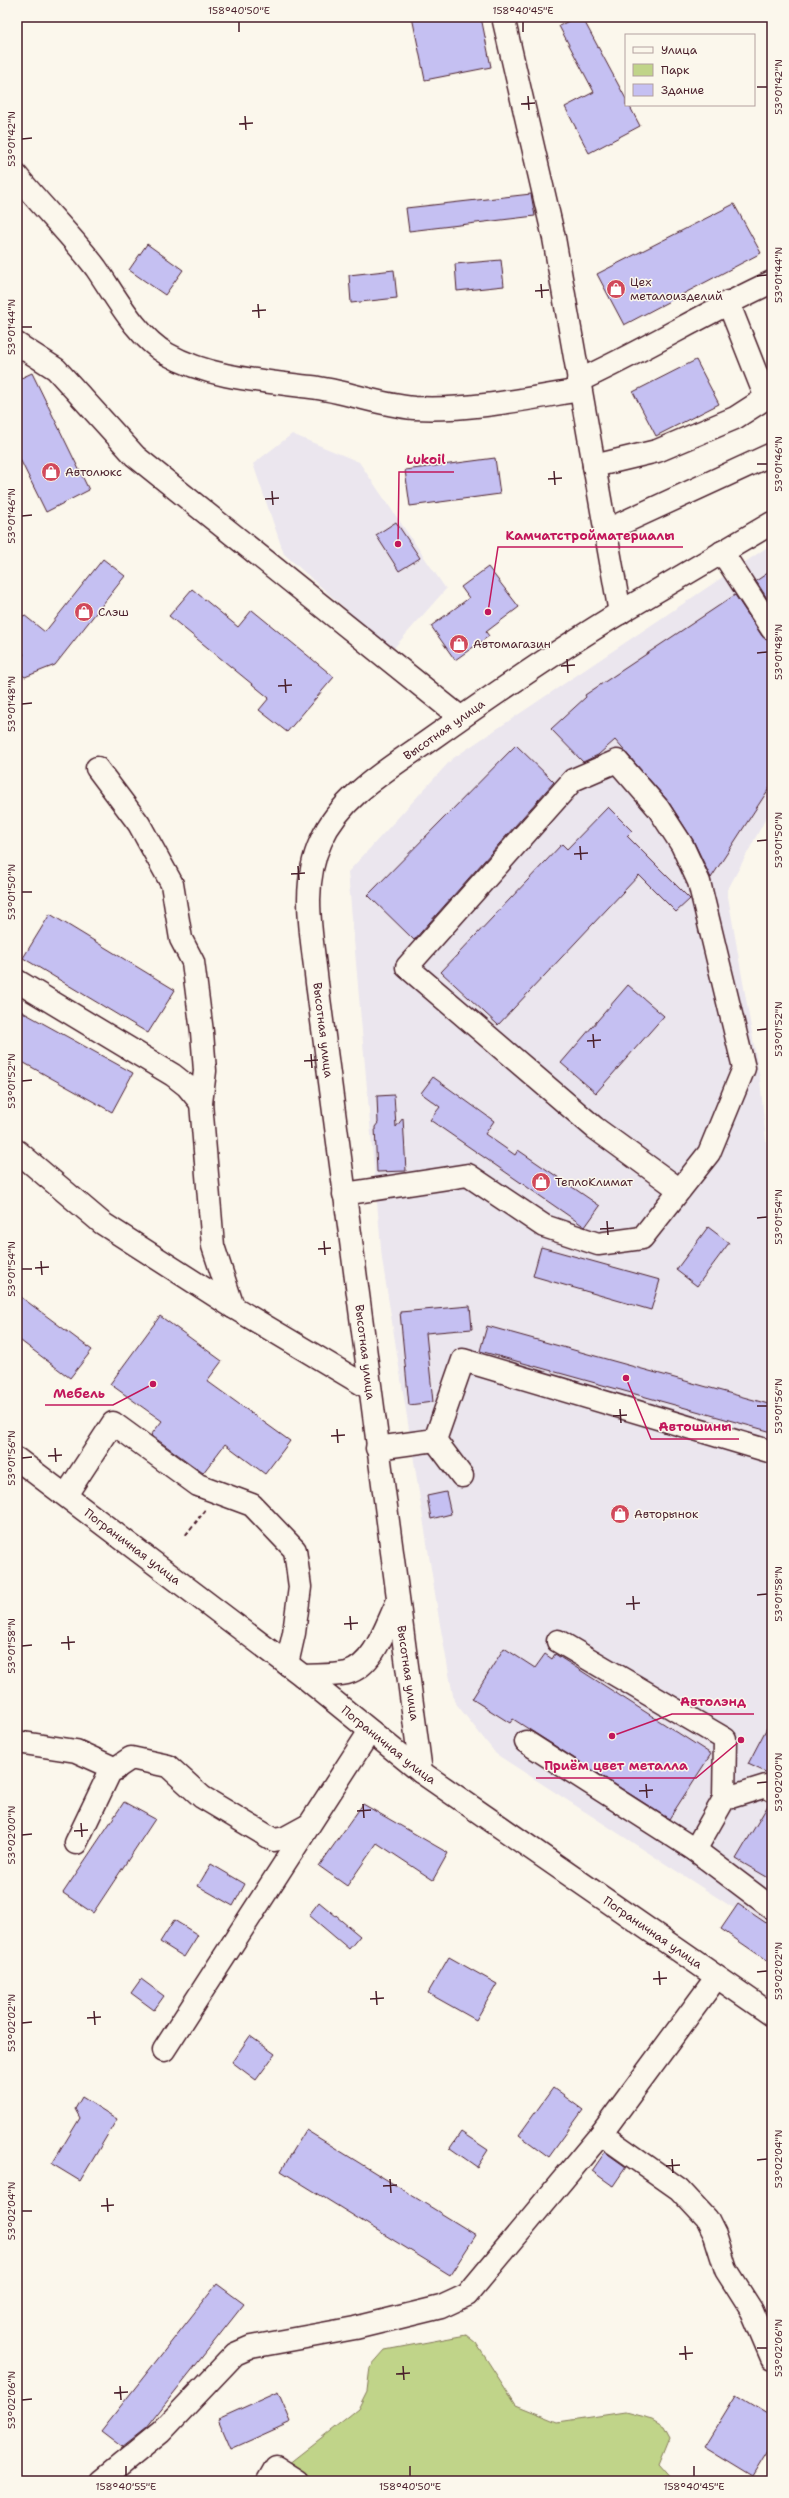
<svg xmlns="http://www.w3.org/2000/svg" width="789" height="2498" font-family="'Shantell Sans',sans-serif">
<style>
.built{fill:#ebe6ee}
.green{fill:#c0d489;stroke:#857a5a}
.building{fill:#c5c0f2;stroke:#4a1f2b}
.lines{fill:none;stroke-linecap:round;stroke-linejoin:round}
.minor-casing{stroke:#4a1f2b;stroke-width:25}
.path{stroke:#4a1f2b;stroke-width:2.5;stroke-dasharray:4 3;stroke-linecap:butt}
.minor{stroke:#fbf7ec;stroke-width:22}
.ticks{fill:none;stroke:#4a1f2b;stroke-width:1.5}
.labels{text-anchor:middle;dominant-baseline:central;stroke-width:3;stroke-linejoin:round;paint-order:stroke}
.poi-label{font-size:12px;fill:#4a1f2b;stroke:#fbf7ec;text-anchor:start}
.street-label{font-size:12px;fill:#4a1f2b;stroke:#fbf7ec}
.leader{fill:none;stroke:#c2185b;stroke-width:1.5}
.callout-dot{fill:#c2185b;stroke:#fbf7ec;stroke-width:1.5}
.callout-label{font-size:13px;text-anchor:middle;font-weight:bold;fill:#c2185b;stroke:#fbf7ec;stroke-width:3;stroke-linejoin:round;paint-order:stroke}
.neatline{fill:none;stroke:#4a1f2b;stroke-width:1.5}
.ticks-label{font-size:10px;text-anchor:middle;fill:#4a1f2b}
</style>
<rect width="100%" height="100%" fill="#fbf7ec"/>
<filter id="ink" filterUnits="userSpaceOnUse"><feTurbulence type="fractalNoise" baseFrequency=".025" numOctaves="2"/><feDisplacementMap in="SourceGraphic" scale="8" xChannelSelector="R" yChannelSelector="G"/><feConvolveMatrix kernelMatrix="1 2 1 2 8 2 1 2 1" color-interpolation-filters="sRGB"/></filter>
<g filter="url(#ink)">
<g class="built">
<polygon points="292,434 359,462 446,589 392,650 284,554 253,464"/>
<polygon points="772,544 772,807 727,891 760,1079 772,1202 772,1933 496,1754 454,1701 439,1619 382,1259 348,872 452,759"/>
</g>
<polygon class="green" points="466,2335 476,2343 516,2405 558,2422 625,2412 652,2419 664,2426 670,2437 659,2464 674,2481 316,2481 288,2464 358,2409 367,2391 370,2367 385,2350"/>
<g class="building">
<polygon points="412,17 481,17 491,67 425,80"/>
<polygon points="576,17 582,17 626,99 626,105 629,105 640,126 589,153 565,107 594,92 559,26"/>
<polygon points="531,194 535,216 409,231 406,208"/>
<polygon points="734,204 761,253 624,325 597,274"/>
<polygon points="147,244 183,270 165,295 129,270"/>
<polygon points="501,260 504,286 457,291 455,264"/>
<polygon points="394,270 397,298 351,303 349,275"/>
<polygon points="696,360 719,404 656,436 633,392"/>
<polygon points="32,373 89,490 46,512 17,453 17,380"/>
<polygon points="495,458 500,494 410,506 405,470"/>
<polygon points="396,522 420,558 399,571 376,535"/>
<polygon points="103,559 125,576 55,665 25,677 17,671 17,663 24,654 17,648 17,623 24,615 45,632"/>
<polygon points="488,567 519,607 486,632 489,636 455,660 431,626 469,598 461,587"/>
<polygon points="772,570 772,606 756,581"/>
<polygon points="192,589 238,627 252,610 334,677 287,732 259,710 269,698 169,616"/>
<polygon points="735,595 762,636 772,641 772,784 711,878 693,840 668,801 615,740 598,755 583,762 551,729 586,697 585,695"/>
<polygon points="516,745 554,782 414,940 368,895"/>
<polygon points="608,807 632,831 627,836 690,899 676,912 639,875 498,1025 441,972 562,844 567,849"/>
<polygon points="50,914 175,990 148,1033 23,958"/>
<polygon points="628,985 664,1016 596,1093 561,1063"/>
<polygon points="17,1009 133,1073 112,1112 17,1059"/>
<polygon points="433,1077 494,1121 485,1134 515,1155 518,1150 600,1206 585,1227 430,1120 440,1107 421,1093"/>
<polygon points="394,1095 396,1127 403,1118 406,1171 377,1172 375,1127 378,1123 377,1096"/>
<polygon points="708,1227 729,1243 697,1286 676,1270"/>
<polygon points="541,1247 660,1280 651,1310 533,1276"/>
<polygon points="17,1294 92,1350 70,1378 17,1338"/>
<polygon points="470,1306 472,1329 426,1333 433,1402 409,1405 400,1312"/>
<polygon points="160,1316 222,1361 207,1381 290,1441 265,1474 225,1444 203,1473 151,1435 162,1421 110,1384"/>
<polygon points="487,1326 772,1405 772,1432 480,1351"/>
<polygon points="446,1492 451,1514 431,1519 427,1496"/>
<polygon points="504,1648 535,1668 545,1654 552,1659 555,1654 711,1754 669,1819 513,1719 510,1723 472,1699"/>
<polygon points="772,1718 772,1775 748,1764"/>
<polygon points="124,1802 155,1819 93,1913 63,1893"/>
<polygon points="770,1802 772,1802 772,1880 736,1859"/>
<polygon points="363,1804 448,1853 433,1880 377,1843 347,1886 319,1866"/>
<polygon points="211,1864 245,1884 233,1906 198,1886"/>
<polygon points="319,1902 360,1936 349,1949 309,1915"/>
<polygon points="738,1904 772,1927 772,1964 721,1929"/>
<polygon points="174,1920 198,1935 184,1957 160,1942"/>
<polygon points="449,1957 497,1984 476,2020 428,1993"/>
<polygon points="141,1979 164,1996 154,2010 131,1993"/>
<polygon points="250,2036 275,2054 256,2080 232,2062"/>
<polygon points="553,2088 583,2110 549,2157 519,2135"/>
<polygon points="82,2097 117,2119 80,2181 52,2164 80,2118 75,2109"/>
<polygon points="306,2130 476,2235 450,2275 281,2171"/>
<polygon points="461,2132 488,2150 477,2167 450,2148"/>
<polygon points="605,2152 626,2167 613,2186 592,2171"/>
<polygon points="217,2284 244,2304 146,2428 122,2447 101,2431"/>
<polygon points="278,2392 291,2422 231,2449 218,2419"/>
<polygon points="736,2395 772,2417 772,2446 753,2477 704,2447"/>
</g>
<g class="lines">
<defs>
<g id="minor">
<polyline points="503,17 554,238 620,613"/>
<path d="M17,176C42,207 72,236 96,268C116,297 136,336 167,354C209,378 263,381 311,387C346,391 378,405 414,408C469,411 526,399 580,390"/>
<polyline points="17,344 56,369 135,456 460,717"/>
<path d="M578,381C644,351 706,312 772,282"/>
<polyline points="594,466 657,451 735,418 766,398 728,302"/>
<polyline points="605,531 772,454"/>
<polyline points="722,552 772,629"/>
<polyline points="97,768 139,824 172,884 181,939 193,962 202,1032 205,1071 201,1103 213,1246 233,1307"/>
<polyline points="17,981 173,1075 187,1086 201,1103"/>
<polyline points="17,1151 102,1223 233,1307 369,1388"/>
<polyline points="344,1194 468,1175 544,1226 598,1244 642,1238 709,1153 744,1068 699,882 682,845 658,808 617,761 573,780 407,967 595,1128 680,1190"/>
<polyline points="435,1440 462,1476"/>
<polyline points="377,1448 435,1440 463,1360 772,1452"/>
<path id="s1" d="M17,1459L303,1676L421,1772L772,2015"/>
<polyline points="66,1495 113,1423 198,1485 252,1505 295,1550 300,1587 294,1633 287,1664"/>
<polyline points="558,1641 725,1739 724,1799"/>
<path d="M303,1676C317,1675 333,1676 347,1673C375,1665 386,1625 398,1601"/>
<polyline points="17,1742 76,1751 116,1769"/>
<polyline points="526,1742 695,1850 724,1799 766,1786 772,1790"/>
<path id="s2" d="M421,1772L317,983C312,936 300,886 321,841C341,795 392,767 431,739C493,695 555,652 621,612C671,582 722,553 772,523"/>
<polyline points="76,1843 110,1772 131,1758 168,1766 202,1797 274,1840 285,1838 307,1826"/>
<polyline points="695,1850 772,1908"/>
<polyline points="164,2050 370,1731"/>
<polyline points="601,2134 679,2189 707,2219 715,2235 726,2270 752,2311 772,2358"/>
<polyline points="101,2481 161,2432 235,2354 251,2347 355,2328 441,2307 467,2295 601,2134 716,1978"/>
<polyline points="268,2481 276,2467 298,2481"/>
</g>
</defs>
<use href="#minor" class="minor-casing"/>
<polyline class="path" points="186,1535 205,1510"/>
<use href="#minor" class="minor"/>
</g>
</g>
<path class="ticks" d="M239,22V32M523,22V32M757,87H767M528,96L529,110M521,104L535,103M245,116L246,130M239,124L253,123M22,139L32,138M757,276L767,275M541,284L542,298M535,291L549,290M258,304L259,318M252,311L266,310M22,327H32M757,464H767M554,471L555,485M548,479L562,478M272,491L273,505M265,499L279,498M22,516L32,515M757,653L767,652M567,659L568,673M561,666L575,665M285,679L286,693M278,686L292,685M22,704L32,703M757,841L767,840M580,846L581,860M574,854L588,853M298,866L299,880M291,874L305,873M22,892H32M757,1030L767,1029M593,1034L594,1048M587,1041L601,1040M311,1054L312,1068M304,1061L318,1060M22,1081L32,1080M757,1218L767,1217M607,1221L608,1235M600,1229L614,1228M324,1241L325,1255M318,1249L331,1248M41,1261L42,1275M35,1268L49,1267M22,1269H32M757,1406H767M620,1409L621,1423M613,1416L627,1415M337,1429L338,1443M331,1436L345,1435M55,1448L56,1462M48,1456L62,1455M22,1458L32,1457M757,1595L767,1594M633,1596L634,1610M626,1604L640,1603M350,1616L351,1630M344,1624L358,1623M68,1636L69,1650M61,1643L75,1642M22,1646L32,1645M757,1783L767,1782M646,1784L647,1798M639,1791L653,1790M363,1804L364,1818M357,1811L371,1810M81,1823L82,1837M74,1831L88,1830M22,1835L32,1834M659,1971L660,1985M757,1972L767,1971M653,1979L667,1978M376,1991L377,2005M370,1999L384,1998M94,2011L95,2025M87,2018L101,2017M22,2023L32,2022M672,2159L673,2173M757,2160L767,2159M666,2166L680,2165M390,2179L391,2193M383,2186L397,2185M107,2198L108,2212M101,2206L114,2205M22,2211H32M685,2346L686,2360M757,2348H767M679,2354L693,2353M403,2366L404,2380M396,2374L410,2373M120,2386L121,2400M114,2393L128,2392M22,2400L32,2399M126,2466V2476M410,2466V2476M694,2466V2476"/>
<defs>
<symbol id="shop-disc" viewBox="-11 -11 22 22"><circle r="9.5" fill="#d1495b" stroke="#fbf7ec"/><path d="M-5-2.5h2.3a2.7 3.5 0 0 1 5.4 0H5L5.5 6h-11ZM-1.5-2.5h3a1.5 2.3 0 0 0-3 0Z" fill="#fff"/></symbol>
</defs>
<g fill-rule="evenodd">
<use href="#shop-disc" x="605" y="278" width="22" height="22"/>
<use href="#shop-disc" x="40" y="461" width="22" height="22"/>
<use href="#shop-disc" x="73" y="601" width="22" height="22"/>
<use href="#shop-disc" x="448" y="633" width="22" height="22"/>
<use href="#shop-disc" x="530" y="1171" width="22" height="22"/>
<use href="#shop-disc" x="609" y="1503" width="22" height="22"/>
</g>
<g class="labels">
<g class="poi-label">
<text x="630" y="282">Цех<tspan x="630" dy="14">металоизделий</tspan></text>
<text x="65" y="472">Автолюкс</text>
<text x="98" y="612">Слэш</text>
<text x="473" y="644">Автомагазин</text>
<text x="555" y="1182">ТеплоКлимат</text>
<text x="634" y="1514">Авторынок</text>
</g>
<g class="street-label">
<text stroke="none"><textPath href="#s2" startOffset="1108">Высотная улица</textPath></text>
<text transform="translate(323 1030) rotate(83)">Высотная улица</text>
<text transform="translate(365 1352) rotate(83)">Высотная улица</text>
<text stroke="none"><textPath href="#s1" startOffset="145">Пограничная улица</textPath></text>
<text transform="translate(408 1673) rotate(82)">Высотная улица</text>
<text stroke="none"><textPath href="#s1" startOffset="469">Пограничная улица</textPath></text>
<text stroke="none"><textPath href="#s1" startOffset="793">Пограничная улица</textPath></text>
</g>
</g>
<path class="leader" d="M398 544L399 472H454M488 612L498 547H683M153 1384L113 1405H45M626 1378L651 1439H739M612 1736L672 1714H754M741 1740L696 1778H536"/>
<g class="callout-dot">
<circle cx="398" cy="544" r="4"/>
<circle cx="488" cy="612" r="4"/>
<circle cx="153" cy="1384" r="4"/>
<circle cx="626" cy="1378" r="4"/>
<circle cx="612" cy="1736" r="4"/>
<circle cx="741" cy="1740" r="4"/>
</g>
<g class="callout-label">
<text x="426" y="464">Lukoil</text>
<text x="590" y="540">Камчатстройматериалы</text>
<text x="79" y="1398">Мебель</text>
<text x="695" y="1431">Автошины</text>
<text x="713" y="1706">Автолэнд</text>
<text x="616" y="1770">Приём цвет металла</text>
</g>
<rect width="789" height="2498" fill="none" stroke="#fbf7ec" stroke-width="44"/>
<rect x="625" y="34" width="130" height="72" fill="#fbf7ec" stroke="#b4a19f"/>
<rect x="633" y="47" width="20" height="6" fill="#fbf7ec" stroke="#b4a19f"/>
<text x="661" y="54" font-size="12" fill="#4a1f2b">Улица</text>
<rect x="633" y="64" width="20" height="12" fill="#c0d489" stroke="#b4a19f"/>
<text x="661" y="74" font-size="12" fill="#4a1f2b">Парк</text>
<rect x="633" y="84" width="20" height="12" fill="#c5c0f2" stroke="#b4a19f"/>
<text x="661" y="94" font-size="12" fill="#4a1f2b">Здание</text>
<rect x="22" y="22" width="745" height="2454" class="neatline"/>
<g class="ticks-label">
<text x="239" y="14">158°40'50"E</text>
<text x="523" y="14">158°40'45"E</text>
<text transform="translate(778 87) rotate(-90)" y="4">53°01'42"N</text>
<text transform="translate(11 139) rotate(-90)" y="4">53°01'42"N</text>
<text transform="translate(778 275) rotate(-90)" y="4">53°01'44"N</text>
<text transform="translate(11 327) rotate(-90)" y="4">53°01'44"N</text>
<text transform="translate(778 464) rotate(-90)" y="4">53°01'46"N</text>
<text transform="translate(11 516) rotate(-90)" y="4">53°01'46"N</text>
<text transform="translate(778 652) rotate(-90)" y="4">53°01'48"N</text>
<text transform="translate(11 704) rotate(-90)" y="4">53°01'48"N</text>
<text transform="translate(778 840) rotate(-90)" y="4">53°01'50"N</text>
<text transform="translate(11 892) rotate(-90)" y="4">53°01'50"N</text>
<text transform="translate(778 1029) rotate(-90)" y="4">53°01'52"N</text>
<text transform="translate(11 1081) rotate(-90)" y="4">53°01'52"N</text>
<text transform="translate(778 1217) rotate(-90)" y="4">53°01'54"N</text>
<text transform="translate(11 1269) rotate(-90)" y="4">53°01'54"N</text>
<text transform="translate(778 1406) rotate(-90)" y="4">53°01'56"N</text>
<text transform="translate(11 1458) rotate(-90)" y="4">53°01'56"N</text>
<text transform="translate(778 1594) rotate(-90)" y="4">53°01'58"N</text>
<text transform="translate(11 1646) rotate(-90)" y="4">53°01'58"N</text>
<text transform="translate(778 1782) rotate(-90)" y="4">53°02'00"N</text>
<text transform="translate(11 1835) rotate(-90)" y="4">53°02'00"N</text>
<text transform="translate(778 1971) rotate(-90)" y="4">53°02'02"N</text>
<text transform="translate(11 2023) rotate(-90)" y="4">53°02'02"N</text>
<text transform="translate(778 2159) rotate(-90)" y="4">53°02'04"N</text>
<text transform="translate(11 2211) rotate(-90)" y="4">53°02'04"N</text>
<text transform="translate(778 2348) rotate(-90)" y="4">53°02'06"N</text>
<text transform="translate(11 2400) rotate(-90)" y="4">53°02'06"N</text>
<text x="126" y="2490">158°40'55"E</text>
<text x="410" y="2490">158°40'50"E</text>
<text x="694" y="2490">158°40'45"E</text>
</g>
</svg>
